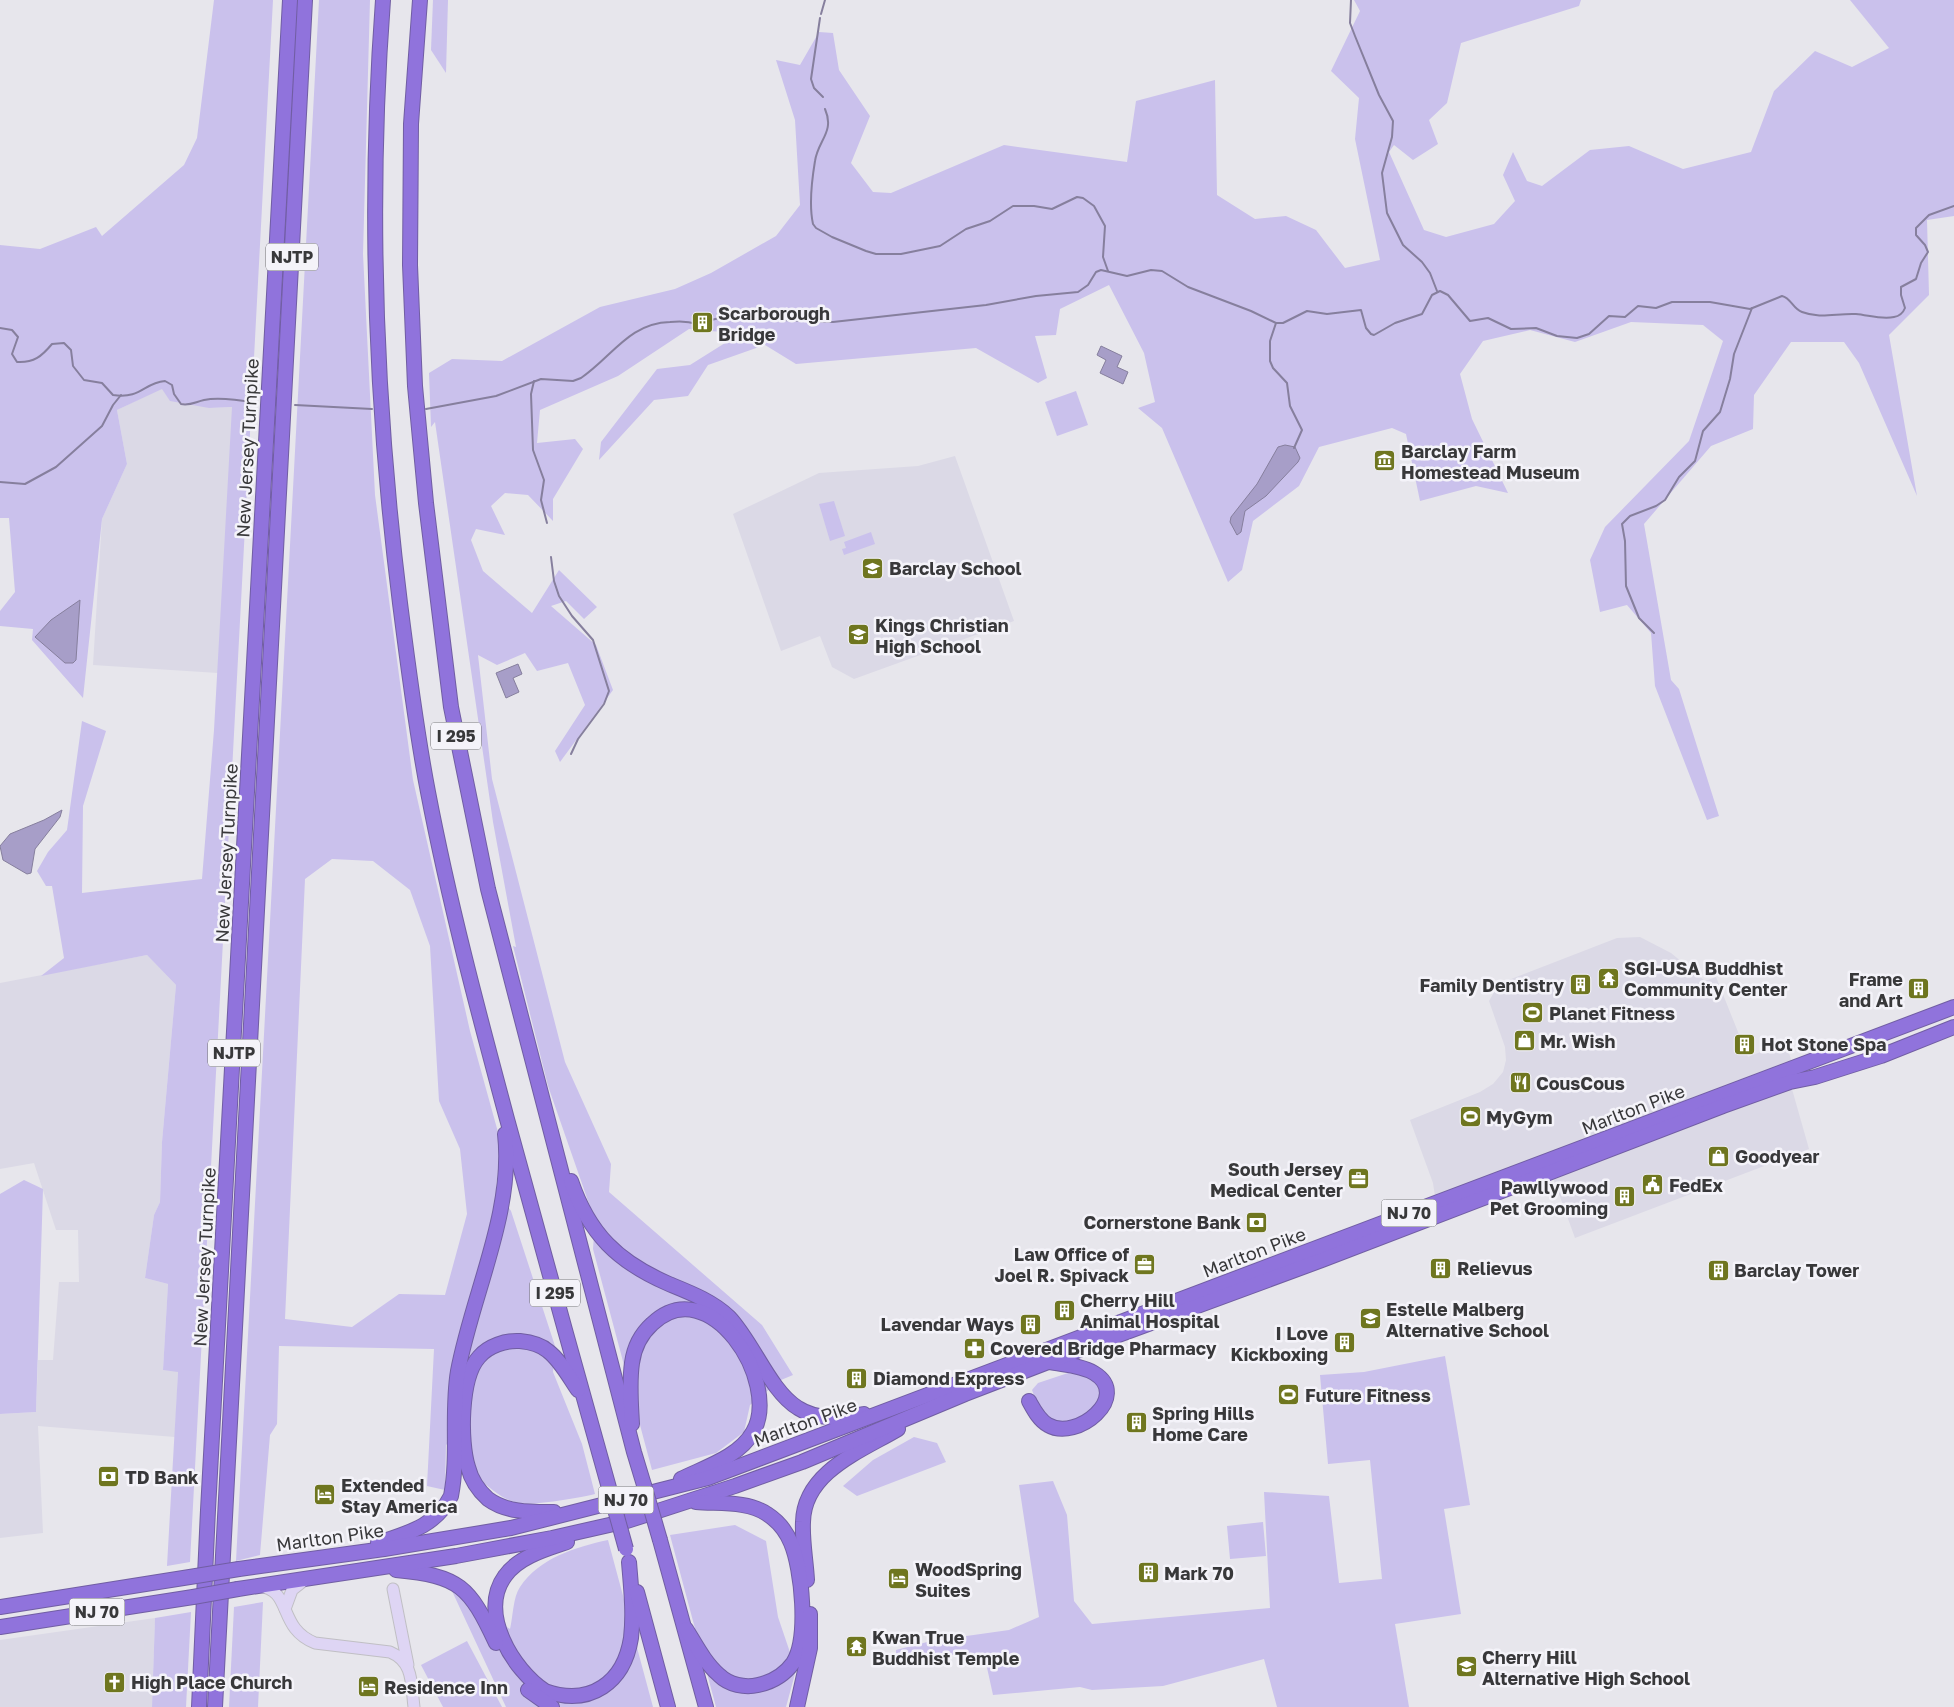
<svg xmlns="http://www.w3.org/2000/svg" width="1954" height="1707" font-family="'Golos Text',sans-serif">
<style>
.built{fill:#dbd9e6}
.green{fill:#cac1ec;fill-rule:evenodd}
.water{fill:#a79ec8;stroke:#867f9d}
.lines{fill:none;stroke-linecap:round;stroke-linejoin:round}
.stream{stroke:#867f9d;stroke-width:2}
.secondary-casing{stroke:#c0bfc4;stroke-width:13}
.highway-casing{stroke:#715ea3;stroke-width:16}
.secondary{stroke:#ded5f4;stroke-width:11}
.highway{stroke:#9073dc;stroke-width:14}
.highway-bridge-casing{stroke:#715ea3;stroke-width:16;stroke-linecap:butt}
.highway-bridge{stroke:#9073dc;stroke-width:14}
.labels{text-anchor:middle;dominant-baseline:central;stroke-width:5;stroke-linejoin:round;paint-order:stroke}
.shield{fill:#f4f3f9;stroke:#707073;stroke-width:1}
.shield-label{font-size:16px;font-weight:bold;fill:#38383a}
.poi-label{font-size:18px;font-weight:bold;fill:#38383a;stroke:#f4f3f9;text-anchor:start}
.street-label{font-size:18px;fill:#38383a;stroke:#f4f3f9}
</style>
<rect width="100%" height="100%" fill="#e7e6ec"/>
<g class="built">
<polygon points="162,388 209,408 233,407 218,673 93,665 102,519 127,464 117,410"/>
<polygon points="955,456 1014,621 854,679 832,667 820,636 781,651 733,514 819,473 918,466"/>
<polygon points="1640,937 1671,953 1705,981 1716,977 1748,1057 1786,1042 1791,1060 1435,1196 1433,1183 1410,1120 1480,1092 1493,1084 1503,1072 1506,1060 1505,1047 1489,1001 1497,987 1506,981 1617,938"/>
<polygon points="147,955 176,985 162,1142 160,1202 154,1215 145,1278 168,1284 163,1370 178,1371 175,1437 38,1426 43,1533 0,1538 0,1414 36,1412 38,1360 53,1360 59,1282 79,1282 78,1230 56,1230 34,1163 0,1169 0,983"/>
<polygon points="1790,1082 1809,1149 1575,1238 1551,1172"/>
<polygon points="155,1618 152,1707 0,1707 0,1640"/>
</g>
<g class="green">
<polygon points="214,0 273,0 190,1562 167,1566 178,1372 163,1370 168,1284 145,1278 154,1215 160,1202 162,1142 176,985 147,955 41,976 64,958 52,886 46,886 37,871 48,852 67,830 82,721 106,731 83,806 82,893 202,879 214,730 232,407 209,408 170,401 162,389 117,410 127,464 102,519 83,698 32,640 33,629 0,626 0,611 15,592 9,518 0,518 0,245 40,249 96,227 102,236 184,165 197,138"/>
<path d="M319,0H370L363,254L375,495L413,780L470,1031L501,1143L496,1188L511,1211L555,1346L553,1372L582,1444L595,1494C578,1498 534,1506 518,1503C493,1498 463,1462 446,1444L445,1490L427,1486L434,1349L279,1346L277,1424L270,1435L260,1555L236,1561ZM332,859L373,861L410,890L430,946L439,1101L460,1149L467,1214L445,1295L399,1294L352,1327L285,1319L305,879Z"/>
<polygon points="433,0 448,0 446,73 431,50"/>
<polygon points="1354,0 1581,0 1579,6 1461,43 1447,103 1429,120 1438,144 1413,160 1394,145 1389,152 1424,230 1446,237 1494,224 1515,201 1503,175 1513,152 1527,181 1542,186 1590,150 1629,146 1683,169 1751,152 1774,91 1815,51 1852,67 1889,48 1850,0 1954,0 1954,216 1927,220 1929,295 1889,335 1917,496 1859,363 1844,342 1791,342 1754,395 1753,429 1711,446 1644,524 1671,680 1679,689 1719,816 1707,820 1655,686 1651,633 1627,605 1600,612 1590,560 1605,527 1689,441 1723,341 1703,325 1631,322 1575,342 1530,330 1483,341 1460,374 1472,419 1508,493 1476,486 1420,501 1406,434 1392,428 1319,447 1299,486 1253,521 1242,570 1228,582 1162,428 1138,408 1155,402 1144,353 1109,285 1060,309 1056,335 1035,336 1047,378 1038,383 976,348 796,364 765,345 708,365 688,396 654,400 599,460 601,442 657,369 690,365 725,343 722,332 689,329 618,376 540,410 537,443 575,439 583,449 553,499 553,521 528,495 505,493 491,506 505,535 476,529 471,540 483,571 532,613 559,570 597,607 584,619 566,601 551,606 596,645 613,690 560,762 555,751 585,705 568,663 537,671 525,653 497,665 478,655 492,779 565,1062 611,1164 609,1192 762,1325 793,1375 781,1380 750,1405 744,1432 716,1453 652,1470 593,1249 595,1221 548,1086 513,946 516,947 493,822 435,422 431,427 429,373 452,359 502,361 600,307 675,289 711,273 776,236 800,205 795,120 776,60 800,65 819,32 833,33 839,70 870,116 851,163 873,192 891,193 1004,145 1127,162 1136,101 1215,80 1217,195 1255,219 1286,216 1316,230 1345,268 1380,260 1355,139 1359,98 1331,71 1360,11"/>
<polygon points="1076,391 1088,425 1057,436 1045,402"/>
<polygon points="834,501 845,536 830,541 819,504"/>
<polygon points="871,532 875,544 844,555 842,549 846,548 844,542"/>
<polygon points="24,1180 43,1189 36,1412 0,1414 0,1194"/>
<polygon points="1445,1356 1470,1505 1444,1509 1461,1614 1395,1624 1409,1707 1277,1707 1264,1659 1163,1686 1092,1690 1080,1687 993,1695 984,1654 920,1656 896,1663 896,1650 931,1641 1009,1630 1039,1617 1019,1485 1053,1481 1067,1515 1074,1601 1092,1624 1270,1608 1264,1492 1329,1496 1339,1583 1382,1579 1370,1460 1328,1464 1320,1375 1364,1372"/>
<polygon points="1071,1372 1087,1374 1102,1390 1095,1413 1063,1426 1041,1414 1032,1390 1038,1383"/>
<polygon points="914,1437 937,1443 946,1462 857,1496 843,1486 873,1460"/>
<polygon points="1263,1522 1266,1556 1230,1559 1227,1526"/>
<polygon points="735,1525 766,1541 778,1617 796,1670 786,1707 716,1707 670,1535"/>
<path d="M608,1540L653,1707H506L452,1591L510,1629C513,1617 513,1597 520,1587C539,1558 576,1547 608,1540Z"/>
<polygon points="263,1602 258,1707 229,1707 234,1607"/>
<polygon points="191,1612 186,1707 152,1707 155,1618"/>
<polygon points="467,1641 502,1707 443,1707 421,1665"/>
</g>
<g class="water">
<polygon points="1101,346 1122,356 1117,367 1128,372 1123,384 1100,373 1106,360 1097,355"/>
<polygon points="1285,445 1295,447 1300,458 1298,462 1266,496 1245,511 1241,532 1237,535 1230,522 1231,517 1257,484 1278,447"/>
<polygon points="80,600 76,660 73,663 65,663 35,637 51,620"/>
<polygon points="518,664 522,674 513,678 519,692 506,698 496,673"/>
<polygon points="62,810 60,817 35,849 31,873 27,874 3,860 0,846 10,834 44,820"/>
</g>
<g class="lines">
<g class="stream">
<polyline points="1351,0 1350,23 1355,36 1379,95 1393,121 1392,137 1382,173 1387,213 1403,245 1422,262 1430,273 1437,291"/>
<polyline points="821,14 825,0"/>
<polyline points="820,18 811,79 814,88 823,97"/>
<path d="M825,109C835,132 818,140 815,161C812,179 809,206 813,224L816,228L832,237L866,251L876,254H901L940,246L966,229L990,221L1013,206H1034L1052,209L1077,197L1083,198L1094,206L1105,226L1103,257L1108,271"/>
<path d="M707,321L732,315L758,319L833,322L986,305L1036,296L1078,292L1088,285L1096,272L1101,270L1127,276L1151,270L1162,271L1188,287L1251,311L1276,323H1283L1307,311L1327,314L1361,310L1366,328L1371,334L1374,335L1395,323L1422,314L1432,295L1440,291L1448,295L1470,321L1488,318L1511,329L1536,328L1557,336L1577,338L1589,334L1609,316L1625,317L1638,306L1656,308L1672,302H1710L1750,309L1782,296C1791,298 1793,309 1802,312C1820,319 1837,313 1856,314C1868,315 1882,320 1894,317C1900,316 1903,313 1905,308L1901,295V287L1916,279L1921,263L1928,252L1925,245L1916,235V228L1929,215L1954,206"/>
<polyline points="1276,323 1270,341 1270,361 1273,368 1287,383 1290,406 1302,430 1294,448"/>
<path d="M0,328L12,330L18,337L12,354L17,362C34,363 42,356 52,344L64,343L71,350L73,366L84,380L102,383L113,395C142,399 143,383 165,381L172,385L174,394L181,404C190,406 195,402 204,400C219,397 239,400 255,403"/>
<polyline points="534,381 531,394 533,450 544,480 541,500 547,523"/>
<polyline points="295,405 372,409"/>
<path d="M426,409L496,396L541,379L573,381L581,378C612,357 629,323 670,322C679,321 688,321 697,324"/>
<polyline points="0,482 25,484 56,467 102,426 113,405 121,395"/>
<polyline points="551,557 554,581 559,596 572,616 593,640 609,691 604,704 578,739 571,754"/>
<polyline points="1654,633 1639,618 1626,586 1625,541 1622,524 1630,516 1656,506 1665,500 1679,477 1695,461 1703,431 1720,412 1730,379 1734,354 1752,308"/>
</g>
<defs>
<g id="secondary">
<path d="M259,1586C293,1590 277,1628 315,1643L390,1652C414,1662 411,1684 414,1707"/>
<polyline points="393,1589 408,1665"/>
<polyline points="285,1609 292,1590 306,1579"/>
</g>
<g id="highway">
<path d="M383,0C368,201 375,403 400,603C408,666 416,730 428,792C449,902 478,1011 507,1119C541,1244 576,1370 611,1495"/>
<polyline points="420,0 411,124 410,265 415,386 426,503 451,707 488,889 634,1452 644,1485"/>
<path d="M571,1181C589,1234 618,1262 669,1284C691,1293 712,1301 729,1317C753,1342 770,1391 798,1408C816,1420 844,1419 864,1414"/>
<path d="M1029,1401C1034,1410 1039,1420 1048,1425C1077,1442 1132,1396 1094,1373C1081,1365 1064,1365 1049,1362"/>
<path d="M632,1424C631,1404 629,1383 632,1363C634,1348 641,1334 652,1324C709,1269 782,1382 753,1432C739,1457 705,1467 681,1479"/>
<path d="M554,1512C532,1512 507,1513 488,1499C479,1491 471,1479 468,1467C460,1442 460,1378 479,1357C488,1346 506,1340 520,1341C530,1342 540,1344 548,1351C560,1360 569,1377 578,1390"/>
<polyline points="660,1540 706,1707"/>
<path d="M567,1542C546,1549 518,1557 505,1576C478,1613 513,1670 545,1691C591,1707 624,1682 631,1638C634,1613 631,1587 629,1562"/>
<path d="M378,1543C408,1533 436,1526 451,1496C459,1455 451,1412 458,1371C472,1295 514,1212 505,1134"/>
<polyline points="239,1569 384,1549 511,1528 708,1478 1954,1007"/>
<path d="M396,1570C460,1576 469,1586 496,1643"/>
<path d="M807,1580C806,1561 802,1541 803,1522C804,1472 861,1451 898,1429"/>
<polyline points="238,1589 456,1556 552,1538 627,1521 735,1486 802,1462 965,1394 1113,1337 1322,1260 1723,1106 1790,1082 1815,1077 1881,1056 1954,1027"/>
<polyline points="637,1592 668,1707"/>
<polyline points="0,1607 196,1576"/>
<polyline points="0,1627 193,1597"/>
<path d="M686,1629C696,1645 705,1663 719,1675C729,1685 745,1688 758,1685C772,1682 785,1674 793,1663C809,1638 802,1569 791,1543C786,1531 778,1521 767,1514C748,1501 719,1504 696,1502"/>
<polyline points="528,1690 552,1707"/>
<polyline points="199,1707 208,1510 290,0"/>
<polyline points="215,1707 305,0"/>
<polyline points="797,1707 810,1648 810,1614"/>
</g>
</defs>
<use href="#secondary" class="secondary-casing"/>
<use href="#highway" class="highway-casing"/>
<use href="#secondary" class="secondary"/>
<use href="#highway" class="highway"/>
<defs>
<g id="highway-bridge">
<polyline points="644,1485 660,1540"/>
<polyline points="611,1495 626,1549"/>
<polyline points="196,1576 239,1569"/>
<polyline points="193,1597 238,1589"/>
</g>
</defs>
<use href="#highway-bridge" class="highway-bridge-casing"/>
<use href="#highway-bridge" class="highway-bridge"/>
</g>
<defs>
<symbol id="building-square" viewBox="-11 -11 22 22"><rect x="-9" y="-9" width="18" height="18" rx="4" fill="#6f761f" stroke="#f4f3f9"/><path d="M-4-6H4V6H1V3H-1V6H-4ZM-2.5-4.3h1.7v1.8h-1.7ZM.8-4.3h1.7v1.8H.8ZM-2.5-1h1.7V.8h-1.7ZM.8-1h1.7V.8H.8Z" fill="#fff"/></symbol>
<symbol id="museum-square" viewBox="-11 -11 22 22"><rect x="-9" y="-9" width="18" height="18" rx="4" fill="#6f761f" stroke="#f4f3f9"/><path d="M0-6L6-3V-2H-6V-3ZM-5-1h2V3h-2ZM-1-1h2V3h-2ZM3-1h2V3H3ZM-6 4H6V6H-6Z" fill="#fff"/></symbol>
<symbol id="school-square" viewBox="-11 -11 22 22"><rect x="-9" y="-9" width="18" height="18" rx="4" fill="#6f761f" stroke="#f4f3f9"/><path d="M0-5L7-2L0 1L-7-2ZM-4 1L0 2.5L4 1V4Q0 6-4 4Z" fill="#fff"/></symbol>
<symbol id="temple-square" viewBox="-11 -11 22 22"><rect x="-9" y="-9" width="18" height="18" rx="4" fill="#6f761f" stroke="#f4f3f9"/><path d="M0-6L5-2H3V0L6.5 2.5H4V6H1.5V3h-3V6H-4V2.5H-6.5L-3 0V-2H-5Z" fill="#fff"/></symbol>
<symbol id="stadium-square" viewBox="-11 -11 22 22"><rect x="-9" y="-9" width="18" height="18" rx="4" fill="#6f761f" stroke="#f4f3f9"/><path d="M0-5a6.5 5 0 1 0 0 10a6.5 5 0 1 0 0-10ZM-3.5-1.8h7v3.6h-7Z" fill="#fff"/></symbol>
<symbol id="shop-square" viewBox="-11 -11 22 22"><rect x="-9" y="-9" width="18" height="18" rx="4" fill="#6f761f" stroke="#f4f3f9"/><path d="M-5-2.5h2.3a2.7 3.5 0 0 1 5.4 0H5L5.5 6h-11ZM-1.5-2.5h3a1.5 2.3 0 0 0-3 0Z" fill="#fff"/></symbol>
<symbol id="restaurant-square" viewBox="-11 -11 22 22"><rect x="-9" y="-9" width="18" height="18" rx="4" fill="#6f761f" stroke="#f4f3f9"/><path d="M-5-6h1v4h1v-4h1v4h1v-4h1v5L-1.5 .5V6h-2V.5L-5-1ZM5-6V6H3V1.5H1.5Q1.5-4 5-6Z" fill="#fff"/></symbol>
<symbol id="office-square" viewBox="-11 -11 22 22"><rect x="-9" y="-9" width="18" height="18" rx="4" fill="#6f761f" stroke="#f4f3f9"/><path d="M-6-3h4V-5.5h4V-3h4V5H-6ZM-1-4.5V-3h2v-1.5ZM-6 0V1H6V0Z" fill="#fff"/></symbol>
<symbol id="civic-square" viewBox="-11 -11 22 22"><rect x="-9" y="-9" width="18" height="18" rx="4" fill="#6f761f" stroke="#f4f3f9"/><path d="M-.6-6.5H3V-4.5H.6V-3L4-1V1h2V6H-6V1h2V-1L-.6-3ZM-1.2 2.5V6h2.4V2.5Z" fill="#fff"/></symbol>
<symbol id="bank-square" viewBox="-11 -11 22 22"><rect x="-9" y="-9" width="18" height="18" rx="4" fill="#6f761f" stroke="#f4f3f9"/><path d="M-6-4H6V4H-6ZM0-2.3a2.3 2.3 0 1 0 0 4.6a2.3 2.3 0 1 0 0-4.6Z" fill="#fff"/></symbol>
<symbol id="pharmacy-square" viewBox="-11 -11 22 22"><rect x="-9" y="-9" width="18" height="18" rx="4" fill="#6f761f" stroke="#f4f3f9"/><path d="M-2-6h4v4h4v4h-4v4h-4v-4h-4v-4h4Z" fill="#fff"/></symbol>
<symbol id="hotel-square" viewBox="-11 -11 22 22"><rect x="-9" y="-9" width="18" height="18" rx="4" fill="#6f761f" stroke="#f4f3f9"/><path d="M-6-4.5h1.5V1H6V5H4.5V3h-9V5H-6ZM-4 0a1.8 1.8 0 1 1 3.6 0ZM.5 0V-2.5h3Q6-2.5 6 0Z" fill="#fff"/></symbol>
<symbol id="church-square" viewBox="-11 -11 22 22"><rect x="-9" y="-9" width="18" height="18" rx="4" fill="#6f761f" stroke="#f4f3f9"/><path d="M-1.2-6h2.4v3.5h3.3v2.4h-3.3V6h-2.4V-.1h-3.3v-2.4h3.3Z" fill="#fff"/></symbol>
</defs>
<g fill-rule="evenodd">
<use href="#building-square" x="690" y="310" width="25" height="25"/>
<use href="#museum-square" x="1372" y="448" width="25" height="25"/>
<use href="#school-square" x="860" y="556" width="25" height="25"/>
<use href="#school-square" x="846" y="622" width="25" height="25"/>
<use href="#temple-square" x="1596" y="966" width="25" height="25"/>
<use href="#building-square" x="1568" y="972" width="25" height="25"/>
<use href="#building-square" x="1906" y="976" width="25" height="25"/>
<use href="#stadium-square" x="1520" y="1000" width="25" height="25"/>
<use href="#shop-square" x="1512" y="1028" width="25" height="25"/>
<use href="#building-square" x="1732" y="1032" width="25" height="25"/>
<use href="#restaurant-square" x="1508" y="1070" width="25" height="25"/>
<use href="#stadium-square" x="1458" y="1104" width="25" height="25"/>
<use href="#shop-square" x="1706" y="1144" width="25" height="25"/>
<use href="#office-square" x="1346" y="1166" width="25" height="25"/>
<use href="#civic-square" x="1640" y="1172" width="25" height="25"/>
<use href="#building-square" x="1612" y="1184" width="25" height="25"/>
<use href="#bank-square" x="1244" y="1210" width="25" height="25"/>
<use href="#office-square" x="1132" y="1252" width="25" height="25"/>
<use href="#building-square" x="1428" y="1256" width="25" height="25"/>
<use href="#building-square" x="1706" y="1258" width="25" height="25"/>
<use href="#building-square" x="1052" y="1298" width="25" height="25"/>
<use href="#school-square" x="1358" y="1306" width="25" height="25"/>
<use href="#building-square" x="1018" y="1312" width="25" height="25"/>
<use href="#building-square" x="1332" y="1330" width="25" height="25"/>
<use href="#pharmacy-square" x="962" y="1336" width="25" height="25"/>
<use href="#building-square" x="844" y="1366" width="25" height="25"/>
<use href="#stadium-square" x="1276" y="1382" width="25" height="25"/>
<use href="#building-square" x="1124" y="1410" width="25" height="25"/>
<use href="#bank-square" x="96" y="1464" width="25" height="25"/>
<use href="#hotel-square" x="312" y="1482" width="25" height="25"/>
<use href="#building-square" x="1136" y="1560" width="25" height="25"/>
<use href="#hotel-square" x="886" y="1566" width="25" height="25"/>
<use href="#temple-square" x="844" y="1634" width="25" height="25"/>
<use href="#school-square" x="1454" y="1654" width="25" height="25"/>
<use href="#church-square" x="102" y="1670" width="25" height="25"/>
<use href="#hotel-square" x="356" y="1674" width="25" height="25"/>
</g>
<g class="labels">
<g class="shield">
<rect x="266" y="243.5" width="52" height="27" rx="4"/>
<rect x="431" y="722.5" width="50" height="27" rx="4"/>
<rect x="208" y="1039.5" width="52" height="27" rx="4"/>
<rect x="1381.5" y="1199.5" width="55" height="27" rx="4"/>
<rect x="530" y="1279.5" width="50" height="27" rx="4"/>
<rect x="598.5" y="1486.5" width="55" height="27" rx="4"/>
<rect x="69.5" y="1598.5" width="55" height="27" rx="4"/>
</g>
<g class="shield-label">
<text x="292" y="257">NJTP</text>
<text x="456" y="736">I 295</text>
<text x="234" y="1053">NJTP</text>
<text x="1409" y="1213">NJ 70</text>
<text x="555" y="1293">I 295</text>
<text x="626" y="1500">NJ 70</text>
<text x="97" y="1612">NJ 70</text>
</g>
<g class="poi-label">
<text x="718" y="313">Scarborough<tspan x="718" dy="21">Bridge</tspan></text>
<text x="1401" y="451">Barclay Farm<tspan x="1401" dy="21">Homestead Museum</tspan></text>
<text x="889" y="568">Barclay School</text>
<text x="875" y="625">Kings Christian<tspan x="875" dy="21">High School</tspan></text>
<text x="1624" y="968">SGI-USA Buddhist<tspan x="1624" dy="21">Community Center</tspan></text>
<text x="1903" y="979" text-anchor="end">Frame<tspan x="1903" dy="21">and Art</tspan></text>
<text x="1564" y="985" text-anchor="end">Family Dentistry</text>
<text x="1549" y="1013">Planet Fitness</text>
<text x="1540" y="1041">Mr. Wish</text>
<text x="1761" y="1044">Hot Stone Spa</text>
<text x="1536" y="1083">CousCous</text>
<text x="1486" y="1117">MyGym</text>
<text x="1735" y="1156">Goodyear</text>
<text x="1343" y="1169" text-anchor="end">South Jersey<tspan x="1343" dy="21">Medical Center</tspan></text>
<text x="1669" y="1185">FedEx</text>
<text x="1608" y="1187" text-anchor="end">Pawllywood<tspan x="1608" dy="21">Pet Grooming</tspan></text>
<text x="1241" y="1222" text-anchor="end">Cornerstone Bank</text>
<text x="1129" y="1254" text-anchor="end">Law Office of<tspan x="1129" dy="21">Joel R. Spivack</tspan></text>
<text x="1457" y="1268">Relievus</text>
<text x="1734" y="1270">Barclay Tower</text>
<text x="1080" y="1300">Cherry Hill<tspan x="1080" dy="21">Animal Hospital</tspan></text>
<text x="1386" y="1309">Estelle Malberg<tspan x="1386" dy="21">Alternative School</tspan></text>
<text x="1014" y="1324" text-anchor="end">Lavendar Ways</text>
<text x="1328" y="1333" text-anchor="end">I Love<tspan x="1328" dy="21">Kickboxing</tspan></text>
<text x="990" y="1348">Covered Bridge Pharmacy</text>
<text x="873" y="1378">Diamond Express</text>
<text x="1305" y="1395">Future Fitness</text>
<text x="1152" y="1413">Spring Hills<tspan x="1152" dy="21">Home Care</tspan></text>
<text x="125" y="1477">TD Bank</text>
<text x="341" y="1485">Extended<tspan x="341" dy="21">Stay America</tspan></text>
<text x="915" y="1569">WoodSpring<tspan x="915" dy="21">Suites</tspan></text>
<text x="1164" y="1573">Mark 70</text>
<text x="872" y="1637">Kwan True<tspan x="872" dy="21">Buddhist Temple</tspan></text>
<text x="1482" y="1657">Cherry Hill<tspan x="1482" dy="21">Alternative High School</tspan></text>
<text x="131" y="1682">High Place Church</text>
<text x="384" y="1687">Residence Inn</text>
</g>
<g class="street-label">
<text transform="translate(247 448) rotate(-87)">New Jersey Turnpike</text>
<text transform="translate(226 853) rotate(-87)">New Jersey Turnpike</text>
<text transform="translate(1633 1109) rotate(-21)">Marlton Pike</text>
<text transform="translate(1254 1252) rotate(-21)">Marlton Pike</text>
<text transform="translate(204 1257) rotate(-87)">New Jersey Turnpike</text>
<text transform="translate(805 1422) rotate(-20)">Marlton Pike</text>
<text transform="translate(330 1537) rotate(-8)">Marlton Pike</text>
</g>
</g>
</svg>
